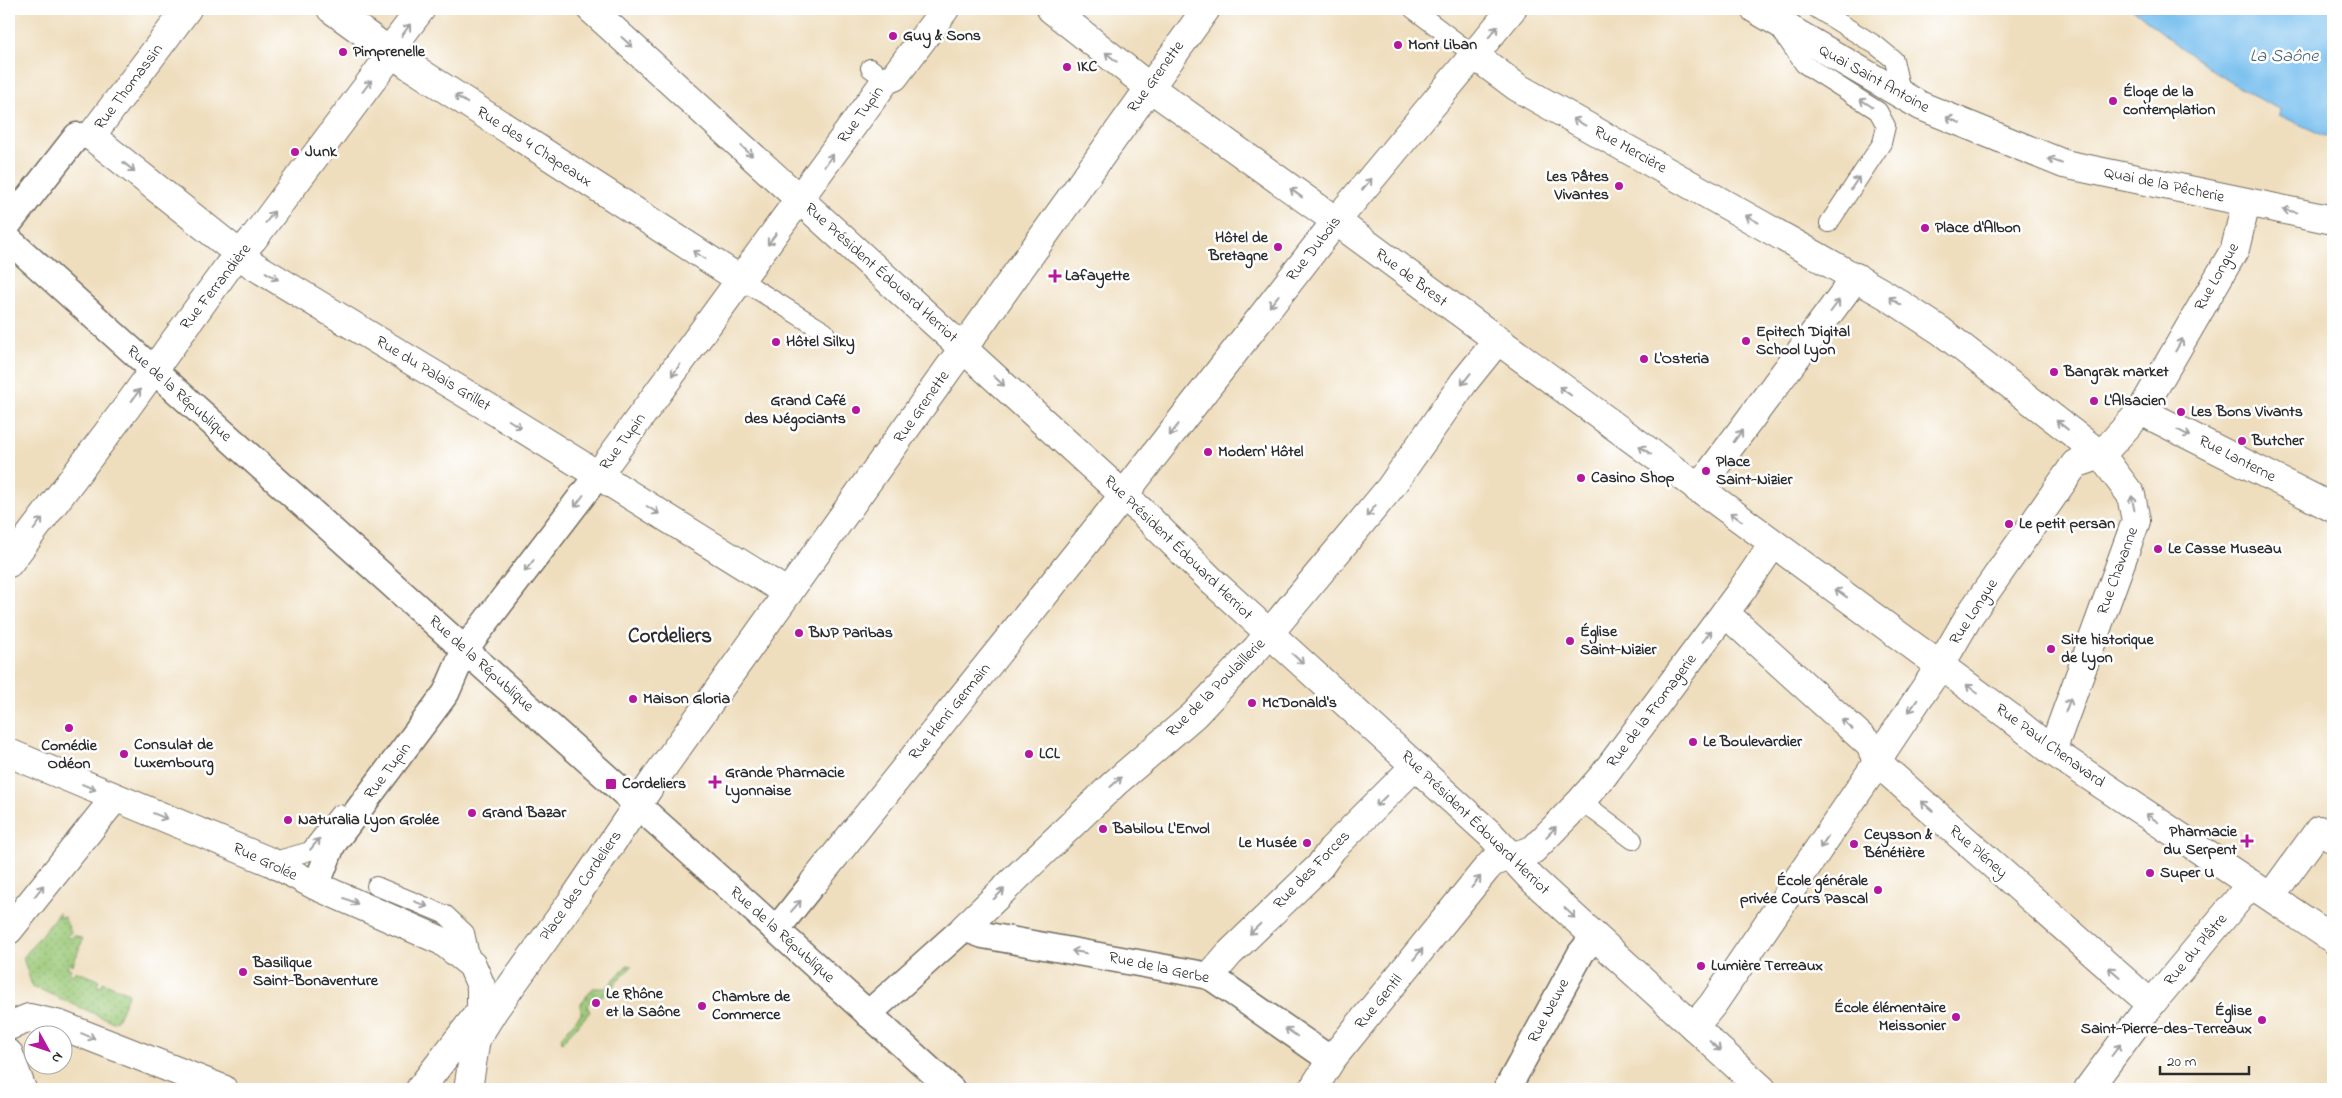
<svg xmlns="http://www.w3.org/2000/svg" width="2342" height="1098" font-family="'Indie Flower',sans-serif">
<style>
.green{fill:url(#green-dots);stroke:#627a50}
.water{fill:#76beee;stroke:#50748c}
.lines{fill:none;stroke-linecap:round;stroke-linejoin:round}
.service-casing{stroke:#706a5e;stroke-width:20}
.pedestrian-casing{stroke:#706a5e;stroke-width:29}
.minor-casing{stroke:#706a5e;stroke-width:30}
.primary-casing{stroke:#706a5e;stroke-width:30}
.service{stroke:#fff;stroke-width:18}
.pedestrian{stroke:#fff;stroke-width:26}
.minor{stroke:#fff;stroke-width:28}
.primary{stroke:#fff;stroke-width:28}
.oneway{stroke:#a0a0a0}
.poi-dot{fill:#b5179e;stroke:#fff;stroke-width:2}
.labels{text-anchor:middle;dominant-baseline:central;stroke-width:5;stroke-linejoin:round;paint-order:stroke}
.poi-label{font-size:16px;font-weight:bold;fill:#2b2b2b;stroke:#fff;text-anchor:start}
.street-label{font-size:16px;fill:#2b2b2b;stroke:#fff}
.water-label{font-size:18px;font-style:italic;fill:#455e6f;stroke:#fff}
.district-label{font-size:21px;font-weight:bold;fill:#2b2b2b;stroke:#fff}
</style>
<defs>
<pattern id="green-dots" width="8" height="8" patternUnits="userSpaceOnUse" patternTransform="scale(1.25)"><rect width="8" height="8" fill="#9ac876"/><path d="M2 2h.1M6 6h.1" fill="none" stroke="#7ea361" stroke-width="1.8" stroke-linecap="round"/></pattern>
</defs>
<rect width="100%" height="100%" fill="#fff"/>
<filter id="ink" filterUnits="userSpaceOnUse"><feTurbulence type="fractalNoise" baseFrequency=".02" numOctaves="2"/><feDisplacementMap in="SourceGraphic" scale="10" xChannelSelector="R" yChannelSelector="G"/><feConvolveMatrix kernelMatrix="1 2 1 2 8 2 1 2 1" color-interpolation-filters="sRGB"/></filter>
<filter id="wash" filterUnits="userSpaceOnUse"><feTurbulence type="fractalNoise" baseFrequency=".0096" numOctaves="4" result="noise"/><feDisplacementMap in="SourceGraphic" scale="20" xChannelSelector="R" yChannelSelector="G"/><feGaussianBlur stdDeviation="1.12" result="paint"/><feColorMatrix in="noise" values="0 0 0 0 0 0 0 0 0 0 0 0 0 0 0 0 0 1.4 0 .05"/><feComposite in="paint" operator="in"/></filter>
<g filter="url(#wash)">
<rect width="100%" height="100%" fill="#efdebe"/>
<g class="green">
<polygon points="59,912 59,917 64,917 71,932 68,936 71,939 74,935 83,939 73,965 69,963 67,967 71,969 69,973 74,975 75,971 99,980 97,985 101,987 103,982 129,993 117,1020 113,1022 32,986 23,958"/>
<polygon points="627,965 632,966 604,996 596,994 587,1005 590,1012 562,1042 561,1037 581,1014 581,1003 593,988 606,988"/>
</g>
<path class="water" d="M2133,9H2333V134L2331,139L2279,115L2280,109C2227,85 2178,46 2133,9Z"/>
</g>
<g filter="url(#ink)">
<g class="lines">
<defs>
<g id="service">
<polyline points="1413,9 1474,55"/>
<polyline points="1817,9 1877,46 1894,60 1902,96"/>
<polyline points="1779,28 1804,64 1878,111 1886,126 1882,143 1829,223"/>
<polyline points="870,68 886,80"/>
<polyline points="741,280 825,332"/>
<polyline points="1581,801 1633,840"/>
<polyline points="271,862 310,851 339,814"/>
<polyline points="376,886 446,915 465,933 472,965"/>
</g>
<g id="pedestrian">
<polyline points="9,223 77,136 91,136"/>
<polyline points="9,240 751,907 951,1089"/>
<polyline points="316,886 332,845 446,693 465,649 598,475"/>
<polyline points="776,930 814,882"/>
<polyline points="868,1014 964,928 983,935 1210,976 1331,1060"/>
<polyline points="1507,1089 1581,953 1595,936"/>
</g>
<g id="minor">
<polyline points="187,9 91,136 253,265 506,418 788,593"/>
<polyline points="331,9 407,64 741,280"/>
<polyline points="591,9 1140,510 1214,583 1491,835 1531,878 1762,1089"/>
<polyline points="1051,9 1149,87 1336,221 1901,637 2010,717 2052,751 2333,939"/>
<polyline points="1474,55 1517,87 1886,295 1941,331 2101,455 2131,495 2136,521 2052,751"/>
<polyline points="2141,411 2333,508"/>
<polyline points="598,475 886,80 894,77 945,9"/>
<polyline points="1698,489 1856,277"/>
<polyline points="9,563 127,407 228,267 253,239 384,64 396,42 421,9"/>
<polyline points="1725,613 1870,745 1877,761 1887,771 2151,1004"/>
<polyline points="9,753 271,862 316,886 442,941 472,965 481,986 481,1010 478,1030"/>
<polyline points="814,882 1104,520 1336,221 1512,9"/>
<polyline points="2271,896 2319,830 2333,839"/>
<polyline points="964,928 1115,783 1194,715 1257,648 1390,488 1464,382 1497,341"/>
<polyline points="9,930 115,798"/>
<polyline points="1210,976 1229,954 1320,866 1332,849 1415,766"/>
<polyline points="9,1026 29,1018 60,1025 223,1089"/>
<polyline points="1694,1027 1713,1004 1871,772 1885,748 1940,666 1969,616 2075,464 2101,455 2141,411 2235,249 2246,203"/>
<polyline points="9,1054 22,1089"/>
<polyline points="420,1089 478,1014"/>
<polyline points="468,1089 476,1039 494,1010 575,897 659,773 1206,9"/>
<polyline points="1313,1089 1331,1060 1487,868 1493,862 1533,850 1581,801 1603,776 1741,591 1773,544"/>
<polyline points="2088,1089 2151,1004 2251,884"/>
</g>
<polyline id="primary" points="1755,9 1921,106 2064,164 2333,220"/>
</defs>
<use href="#service" class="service-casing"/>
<use href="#pedestrian" class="pedestrian-casing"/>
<use href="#minor" class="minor-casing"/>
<use href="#primary" class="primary-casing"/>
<use href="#service" class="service"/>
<use href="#pedestrian" class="pedestrian"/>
<use href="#minor" class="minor"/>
<use href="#primary" class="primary"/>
</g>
<defs><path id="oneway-shaft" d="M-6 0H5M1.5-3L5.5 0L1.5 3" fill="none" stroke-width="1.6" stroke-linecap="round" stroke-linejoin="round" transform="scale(1.25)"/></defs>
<g class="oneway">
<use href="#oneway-shaft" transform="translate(406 30) rotate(-54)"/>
<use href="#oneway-shaft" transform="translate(1493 32) rotate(-51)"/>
<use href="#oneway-shaft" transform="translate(627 42) rotate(42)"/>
<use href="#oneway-shaft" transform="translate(1111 57) rotate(-141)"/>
<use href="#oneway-shaft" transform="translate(367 86) rotate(-53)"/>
<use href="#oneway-shaft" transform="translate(461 99) rotate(-147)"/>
<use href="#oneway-shaft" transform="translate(1866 103) rotate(-148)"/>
<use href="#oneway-shaft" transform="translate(1953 120) rotate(-157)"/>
<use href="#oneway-shaft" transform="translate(1579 122) rotate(-151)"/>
<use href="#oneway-shaft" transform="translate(747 151) rotate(42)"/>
<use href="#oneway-shaft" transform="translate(829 160) rotate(-54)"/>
<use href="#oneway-shaft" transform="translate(2055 161) rotate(-159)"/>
<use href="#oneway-shaft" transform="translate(129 167) rotate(38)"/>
<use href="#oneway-shaft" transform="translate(1855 183) rotate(-57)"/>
<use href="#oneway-shaft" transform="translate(1367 184) rotate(-50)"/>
<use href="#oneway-shaft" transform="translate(1296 193) rotate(-144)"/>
<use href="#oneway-shaft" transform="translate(2290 211) rotate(-169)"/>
<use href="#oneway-shaft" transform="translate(270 217) rotate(-53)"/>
<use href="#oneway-shaft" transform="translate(1752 219) rotate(-151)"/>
<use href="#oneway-shaft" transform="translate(772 239) rotate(127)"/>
<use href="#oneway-shaft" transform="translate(699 255) rotate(-147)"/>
<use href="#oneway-shaft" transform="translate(272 276) rotate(31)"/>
<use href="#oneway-shaft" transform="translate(1274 301) rotate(128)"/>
<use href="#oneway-shaft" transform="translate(1895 301) rotate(-147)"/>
<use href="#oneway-shaft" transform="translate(1835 306) rotate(-53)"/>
<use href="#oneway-shaft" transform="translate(2179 345) rotate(-60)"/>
<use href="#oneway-shaft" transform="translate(676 370) rotate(126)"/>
<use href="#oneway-shaft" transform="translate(1466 379) rotate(128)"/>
<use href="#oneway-shaft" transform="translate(999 381) rotate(42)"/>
<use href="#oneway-shaft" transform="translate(1565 391) rotate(-144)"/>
<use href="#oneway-shaft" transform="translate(136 395) rotate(-54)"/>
<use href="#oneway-shaft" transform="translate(515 424) rotate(32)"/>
<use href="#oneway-shaft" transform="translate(2062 425) rotate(-142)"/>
<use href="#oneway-shaft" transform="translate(1174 430) rotate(128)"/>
<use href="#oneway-shaft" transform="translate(2184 433) rotate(27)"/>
<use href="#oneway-shaft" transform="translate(1738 436) rotate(-54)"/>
<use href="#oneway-shaft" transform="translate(1645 450) rotate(-144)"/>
<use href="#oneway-shaft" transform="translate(579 501) rotate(127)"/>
<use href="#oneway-shaft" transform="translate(2133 503) rotate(-101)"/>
<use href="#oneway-shaft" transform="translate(653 510) rotate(32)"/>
<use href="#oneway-shaft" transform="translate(1371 511) rotate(129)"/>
<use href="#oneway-shaft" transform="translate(1736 517) rotate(-144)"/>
<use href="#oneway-shaft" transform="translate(38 524) rotate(-53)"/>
<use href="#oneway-shaft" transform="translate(529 566) rotate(128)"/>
<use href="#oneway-shaft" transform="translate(1841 593) rotate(-144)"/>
<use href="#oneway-shaft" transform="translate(1707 636) rotate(-53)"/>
<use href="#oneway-shaft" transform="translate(1298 659) rotate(42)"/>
<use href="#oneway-shaft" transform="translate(1972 689) rotate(-143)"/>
<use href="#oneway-shaft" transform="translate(2068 705) rotate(-70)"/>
<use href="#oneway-shaft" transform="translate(1913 706) rotate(125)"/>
<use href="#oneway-shaft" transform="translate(1847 724) rotate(-138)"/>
<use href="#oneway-shaft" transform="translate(1116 782) rotate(-42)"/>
<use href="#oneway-shaft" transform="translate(89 787) rotate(23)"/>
<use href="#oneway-shaft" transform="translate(1381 801) rotate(135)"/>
<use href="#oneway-shaft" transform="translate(1927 806) rotate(-139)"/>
<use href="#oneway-shaft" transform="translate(160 816) rotate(22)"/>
<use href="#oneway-shaft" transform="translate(2152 818) rotate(-146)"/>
<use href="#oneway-shaft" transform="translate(1551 832) rotate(-46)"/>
<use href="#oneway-shaft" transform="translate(1824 842) rotate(124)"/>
<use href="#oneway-shaft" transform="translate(315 844) rotate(-50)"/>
<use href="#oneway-shaft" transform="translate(1476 882) rotate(-51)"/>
<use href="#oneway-shaft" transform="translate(39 891) rotate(-52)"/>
<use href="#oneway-shaft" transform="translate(999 894) rotate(-44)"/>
<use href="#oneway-shaft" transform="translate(351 901) rotate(23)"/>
<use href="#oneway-shaft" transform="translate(421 904) rotate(22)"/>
<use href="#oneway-shaft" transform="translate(796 906) rotate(-49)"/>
<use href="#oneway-shaft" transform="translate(1570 913) rotate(43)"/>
<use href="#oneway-shaft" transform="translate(1255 929) rotate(136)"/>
<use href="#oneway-shaft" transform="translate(1079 952) rotate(-170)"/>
<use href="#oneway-shaft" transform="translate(1418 954) rotate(-51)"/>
<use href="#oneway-shaft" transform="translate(2114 972) rotate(-139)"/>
<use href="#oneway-shaft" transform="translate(1291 1032) rotate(-145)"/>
<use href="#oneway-shaft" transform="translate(88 1036) rotate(22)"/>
<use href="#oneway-shaft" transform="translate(1715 1046) rotate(42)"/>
<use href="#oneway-shaft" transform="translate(2116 1050) rotate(-53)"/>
</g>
</g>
<g class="poi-dot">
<circle cx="893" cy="36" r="5"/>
<circle cx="1398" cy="45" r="5"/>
<circle cx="343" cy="52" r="5"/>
<circle cx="1067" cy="67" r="5"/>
<circle cx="2113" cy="101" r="5"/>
<circle cx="295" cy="152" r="5"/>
<circle cx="1619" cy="186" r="5"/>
<circle cx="1925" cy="228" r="5"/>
<circle cx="1278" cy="247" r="5"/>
<path d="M1052.5 268.5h5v5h5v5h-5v5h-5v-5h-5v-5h5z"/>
<circle cx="1746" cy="341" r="5"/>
<circle cx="776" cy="342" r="5"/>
<circle cx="1644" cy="359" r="5"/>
<circle cx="2054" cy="372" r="5"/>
<circle cx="2094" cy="401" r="5"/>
<circle cx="856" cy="410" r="5"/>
<circle cx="2181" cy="412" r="5"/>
<circle cx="2242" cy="441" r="5"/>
<circle cx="1208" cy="452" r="5"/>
<circle cx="1706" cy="471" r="5"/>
<circle cx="1581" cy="478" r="5"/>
<circle cx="2009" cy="524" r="5"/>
<circle cx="2158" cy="549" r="5"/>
<circle cx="799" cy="633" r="5"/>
<circle cx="1570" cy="641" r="5"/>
<circle cx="2051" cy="649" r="5"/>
<circle cx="633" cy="699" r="5"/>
<circle cx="1252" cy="703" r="5"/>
<circle cx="69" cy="728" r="5"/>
<circle cx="1693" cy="742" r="5"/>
<circle cx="124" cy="754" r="5"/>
<circle cx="1029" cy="754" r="5"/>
<path d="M712.5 774.5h5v5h5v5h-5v5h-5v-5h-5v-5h5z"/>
<rect x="605" y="778" width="12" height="12" rx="2.5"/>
<circle cx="472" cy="813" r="5"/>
<circle cx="288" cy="820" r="5"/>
<circle cx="1103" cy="829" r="5"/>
<path d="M2244.5 833.5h5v5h5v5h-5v5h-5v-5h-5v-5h5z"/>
<circle cx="1307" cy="843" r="5"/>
<circle cx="1854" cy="844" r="5"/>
<circle cx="2150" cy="873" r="5"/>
<circle cx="1878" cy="890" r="5"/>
<circle cx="1701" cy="966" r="5"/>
<circle cx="243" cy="972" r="5"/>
<circle cx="596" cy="1003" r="5"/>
<circle cx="702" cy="1006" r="5"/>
<circle cx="1956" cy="1017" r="5"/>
<circle cx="2262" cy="1020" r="5"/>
</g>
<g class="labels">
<g class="poi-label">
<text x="903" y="36">Guy &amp; Sons</text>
<text x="1408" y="45">Mont Liban</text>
<text x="353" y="52">Pimprenelle</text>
<text x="1077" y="67">IKC</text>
<text x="2123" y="92">Éloge de la<tspan x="2123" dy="18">contemplation</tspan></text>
<text x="305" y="152">Junk</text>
<text x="1609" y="177" text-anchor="end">Les Pâtes<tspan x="1609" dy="18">Vivantes</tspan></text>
<text x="1935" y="228">Place d'Albon</text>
<text x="1268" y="238" text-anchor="end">Hôtel de<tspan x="1268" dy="18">Bretagne</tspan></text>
<text x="1065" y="276">Lafayette</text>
<text x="1756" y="332">Epitech Digital<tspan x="1756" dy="18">School Lyon</tspan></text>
<text x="786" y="342">Hôtel Silky</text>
<text x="1654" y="359">L'Osteria</text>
<text x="2064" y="372">Bangrak market</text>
<text x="846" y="401" text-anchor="end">Grand Café<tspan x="846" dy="18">des Négociants</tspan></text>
<text x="2104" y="401">L'Alsacien</text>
<text x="2191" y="412">Les Bons Vivants</text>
<text x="2252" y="441">Butcher</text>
<text x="1218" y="452">Modern' Hôtel</text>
<text x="1716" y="462">Place<tspan x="1716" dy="18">Saint-Nizier</tspan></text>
<text x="1591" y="478">Casino Shop</text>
<text x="2019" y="524">Le petit persan</text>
<text x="2168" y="549">Le Casse Museau</text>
<text x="1580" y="632">Église<tspan x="1580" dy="18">Saint-Nizier</tspan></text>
<text x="809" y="633">BNP Paribas</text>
<text x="2061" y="640">Site historique<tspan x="2061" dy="18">de Lyon</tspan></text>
<text x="643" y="699">Maison Gloria</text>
<text x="1262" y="703">McDonald's</text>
<text x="1703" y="742">Le Boulevardier</text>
<text x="134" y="745">Consulat de<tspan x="134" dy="18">Luxembourg</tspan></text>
<text x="69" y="746" text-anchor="middle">Comédie<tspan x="69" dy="18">Odéon</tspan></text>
<text x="1039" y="754">LCL</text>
<text x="725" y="773">Grande Pharmacie<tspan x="725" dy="18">Lyonnaise</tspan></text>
<text x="622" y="784">Cordeliers</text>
<text x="482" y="813">Grand Bazar</text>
<text x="298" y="820">Naturalia Lyon Grolée</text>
<text x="1113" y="829">Babilou L'Envol</text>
<text x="2237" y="832" text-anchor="end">Pharmacie<tspan x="2237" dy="18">du Serpent</tspan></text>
<text x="1864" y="835">Ceysson &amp;<tspan x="1864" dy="18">Bénétière</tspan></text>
<text x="1297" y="843" text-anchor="end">Le Musée</text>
<text x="2160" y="873">Super U</text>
<text x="1868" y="881" text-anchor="end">École générale<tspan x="1868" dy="18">privée Cours Pascal</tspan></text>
<text x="253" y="963">Basilique<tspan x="253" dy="18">Saint-Bonaventure</tspan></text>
<text x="1711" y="966">Lumière Terreaux</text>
<text x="606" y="994">Le Rhône<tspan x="606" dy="18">et la Saône</tspan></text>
<text x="712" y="997">Chambre de<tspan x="712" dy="18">Commerce</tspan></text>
<text x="1946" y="1008" text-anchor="end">École élémentaire<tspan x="1946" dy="18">Meissonier</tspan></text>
<text x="2252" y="1011" text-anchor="end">Église<tspan x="2252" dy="18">Saint-Pierre-des-Terreaux</tspan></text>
</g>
<g class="street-label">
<text transform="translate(1156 77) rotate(-54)">Rue Grenette</text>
<text transform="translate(1874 79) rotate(29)">Quai Saint Antoine</text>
<text transform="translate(129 87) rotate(-53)">Rue Thomassin</text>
<text transform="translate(861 115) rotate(-54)">Rue Tupin</text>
<text transform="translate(534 147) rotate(33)">Rue des 4 Chapeaux</text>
<text transform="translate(1630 150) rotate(29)">Rue Mercière</text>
<text transform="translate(2164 185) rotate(12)">Quai de la Pêcherie</text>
<text transform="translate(1314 249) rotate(-52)">Rue Dubois</text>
<text transform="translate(881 273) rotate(42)">Rue Président Édouard Herriot</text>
<text transform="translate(2217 277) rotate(-61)">Rue Longue</text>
<text transform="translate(1411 278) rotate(37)">Rue de Brest</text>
<text transform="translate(216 287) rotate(-52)">Rue Ferrandière</text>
<text transform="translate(433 374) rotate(31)">Rue du Palais Grillet</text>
<text transform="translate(179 394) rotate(42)">Rue de la République</text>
<text transform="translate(922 407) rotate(-55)">Rue Grenette</text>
<text transform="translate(623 442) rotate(-54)">Rue Tupin</text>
<text transform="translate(2237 459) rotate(27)">Rue Lanterne</text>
<text transform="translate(1178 548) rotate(44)">Rue Président Édouard Herriot</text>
<text transform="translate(2118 571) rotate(-70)">Rue Chavanne</text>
<text transform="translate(1974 612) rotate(-57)">Rue Longue</text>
<text transform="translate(481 664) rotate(42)">Rue de la République</text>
<text transform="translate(1216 688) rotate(-45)">Rue de la Poulaillerie</text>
<text transform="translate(1652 711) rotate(-53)">Rue de la Fromagerie</text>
<text transform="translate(950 712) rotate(-51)">Rue Henri Germain</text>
<text transform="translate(2050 746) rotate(36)">Rue Paul Chenavard</text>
<text transform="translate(388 771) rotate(-53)">Rue Tupin</text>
<text transform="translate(1475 823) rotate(44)">Rue Président Édouard Herriot</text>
<text transform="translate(1978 852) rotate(41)">Rue Pléney</text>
<text transform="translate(265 862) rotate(25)">Rue Grolée</text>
<text transform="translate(1312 870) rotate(-46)">Rue des Forces</text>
<text transform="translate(581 886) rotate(-55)">Place des Cordeliers</text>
<text transform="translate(782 935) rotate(42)">Rue de la République</text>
<text transform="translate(2196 950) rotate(-50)">Rue du Plâtre</text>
<text transform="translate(1159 968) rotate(12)">Rue de la Gerbe</text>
<text transform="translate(1379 1002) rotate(-51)">Rue Gentil</text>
<text transform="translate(1549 1011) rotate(-62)">Rue Neuve</text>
</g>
<g class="water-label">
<text x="2284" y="57">La Saône</text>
</g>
<g class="district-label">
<text x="670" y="637">Cordeliers</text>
</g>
</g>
<rect width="2342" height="1098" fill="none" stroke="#fff" stroke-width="30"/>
<g transform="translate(48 1050) rotate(130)"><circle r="24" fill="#ffffff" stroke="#aaaaaa"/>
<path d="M0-4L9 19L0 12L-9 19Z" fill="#b5179e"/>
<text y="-8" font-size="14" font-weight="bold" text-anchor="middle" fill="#2b2b2b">N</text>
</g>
<path d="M2160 1066v8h89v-8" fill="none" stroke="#2b2b2b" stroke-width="2.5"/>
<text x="2167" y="1066" font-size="15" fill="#2b2b2b" stroke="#ffffff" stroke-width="4" paint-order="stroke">20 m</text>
</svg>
